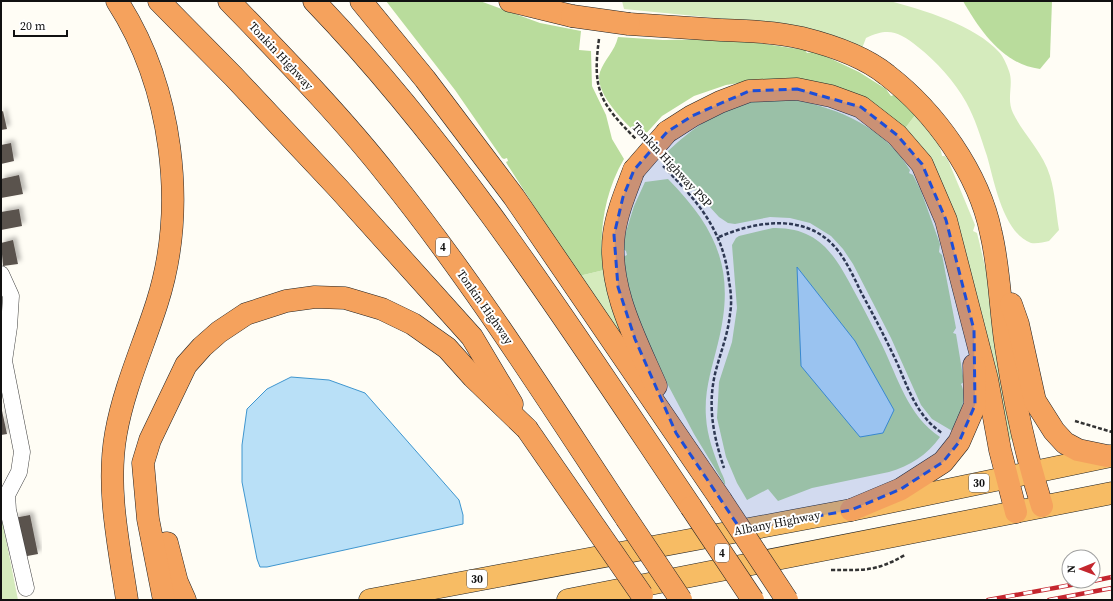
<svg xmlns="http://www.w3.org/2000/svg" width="1113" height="601" font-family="'Source Serif 4',serif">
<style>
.green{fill:#d5ebbd}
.forest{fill:#b9dc9c}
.water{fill:#b9e0f7;stroke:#3f96cf}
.building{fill:#5a524d;filter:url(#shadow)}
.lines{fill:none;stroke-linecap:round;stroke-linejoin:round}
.minor-casing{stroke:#444;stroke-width:17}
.trunk-casing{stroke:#222;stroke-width:23}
.motorway-casing{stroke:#222;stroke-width:23}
.path{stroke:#333;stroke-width:2.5;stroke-dasharray:4 2;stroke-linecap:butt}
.minor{stroke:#fff;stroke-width:16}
.trunk{stroke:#f7bc64;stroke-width:22}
.motorway{stroke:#f5a25d;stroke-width:22}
.rail-casing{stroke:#c4262e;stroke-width:4.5}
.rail{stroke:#fff;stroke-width:3;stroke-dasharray:9;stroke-linecap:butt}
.motorway-bridge-casing{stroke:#222;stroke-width:23;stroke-linecap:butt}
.motorway-bridge{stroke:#f5a25d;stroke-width:22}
.marked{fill:#1d4ed8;fill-opacity:0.2;stroke:#1d4ed8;stroke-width:3;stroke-dasharray:8 5;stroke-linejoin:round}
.labels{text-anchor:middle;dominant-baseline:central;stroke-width:4;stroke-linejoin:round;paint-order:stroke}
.shield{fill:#fff;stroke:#585858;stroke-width:1}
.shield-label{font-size:11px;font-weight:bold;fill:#111}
.street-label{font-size:12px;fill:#111;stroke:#fff}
</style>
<defs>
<filter id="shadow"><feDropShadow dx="3.5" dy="-3.5" stdDeviation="2" flood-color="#0004"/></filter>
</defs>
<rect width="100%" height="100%" fill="#fffdf5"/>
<g class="green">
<path d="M622,1H889C922,9 976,26 999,52C1003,56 1007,65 1009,71C1014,84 1006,99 1013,113C1023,134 1043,152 1050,176C1055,192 1056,212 1059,230L1049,241C1044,242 1037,244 1031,243C1003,233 994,180 987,156C981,138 975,118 966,102C955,82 936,61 918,47C899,32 889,27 866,38L861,51L735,20L624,9Z"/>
<path d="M916,114C925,126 941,142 942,156H945L948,160L975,225L973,231L977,233L979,241L992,296L1014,439L1006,441L989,367L903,131Z"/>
<polygon points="604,270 610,304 626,344 579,276"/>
<polygon points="1,514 18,600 1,600"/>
</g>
<g class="forest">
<path d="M386,1H480L540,23L581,31L579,50L591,51L592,86L606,115L612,139L624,159C607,188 600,222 602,255C603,260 601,266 604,270L579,276L507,164L506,162L508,161L507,158L504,159L502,158L455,90Z"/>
<path d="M963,1H1052L1050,57L1040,69C1004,65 980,31 963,1Z"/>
<path d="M618,37L663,40L733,39L805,50L807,53L812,52L823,55L859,72L886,89L891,96L894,95L916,114L903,131L783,79H766L726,85L694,96L662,116L642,138C628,126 593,93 600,72C604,60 615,51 618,37Z"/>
<path d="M794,100C839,108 885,128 910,170L909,173L913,175L921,191L940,244L939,252L942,255L956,328L953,333L956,334L964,382L961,384C966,394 963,406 959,417H957L954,432L932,419L921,405L891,338L853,264L843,249L831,236L810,223L790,218L770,217L735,224L728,223L719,217L687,182L661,158C686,133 721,105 757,101C769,99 782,100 794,100Z"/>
<path d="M668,179C718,230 736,271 718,343C712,368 704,390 706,417C707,436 714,454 721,472C723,476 726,482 725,485L694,434L668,385L643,333V328L640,327L631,303L623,257L627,255L626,251L623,249L625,235L634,206L645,182Z"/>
<path d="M773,228C819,227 835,255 854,291C864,309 873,327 882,345C898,378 908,416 940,437C927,455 910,466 889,472L812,488L778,501L768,489L747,500L737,483L726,457L717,418L719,382L732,342L737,308L732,245L736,238L739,236Z"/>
</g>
<g class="water">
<polygon points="797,267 855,341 894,410 883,433 860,437 801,366"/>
<polygon points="291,377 329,380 365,393 459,500 463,515 463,524 267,567 260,567 257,559 242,482 242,445 247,409 267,389"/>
</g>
<g class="building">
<polygon points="3,111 7,129 1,130 1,112"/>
<polygon points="11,143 14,161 1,164 1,145"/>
<polygon points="19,175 23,194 1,198 1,179"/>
<polygon points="19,209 22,226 1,230 1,212"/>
<polygon points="13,240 18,264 3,266 1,243"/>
<polygon points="1,406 7,434 1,435"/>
<polygon points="30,515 38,554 22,557 14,518"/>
</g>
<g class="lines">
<defs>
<polyline id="minor" points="1,274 11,296 9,327 4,361 22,452 19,472 7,495 8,510 26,588"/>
<g id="trunk">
<polyline points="370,600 851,510 1111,456"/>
<polyline points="568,600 1112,493"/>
</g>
<g id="motorway">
<path d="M117,1C172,86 188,206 157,303C143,347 124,388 116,433C106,488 119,546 127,600"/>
<polyline points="159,1 234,77 339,189 472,337 512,404"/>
<path d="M229,1C283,57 340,115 388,176C475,284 549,402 626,518"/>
<path d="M314,1C460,153 574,333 691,507"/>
<polyline points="361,1 425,79 514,197 721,500"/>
<polyline points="510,1 572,16"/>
<path d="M629,24C659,26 690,28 721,30C748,31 776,32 802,38C830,45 865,57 887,75C935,112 979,173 991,233C1000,271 1000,309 1006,347C1014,400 1026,455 1042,506"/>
<polyline points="667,132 692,116 720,102 749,91 797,89 831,96 861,107 897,135 922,164 946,220 987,379 1000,450 1016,512"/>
<path d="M634,170C626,191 617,212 614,234C607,287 636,340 656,386"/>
<polyline points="1011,304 1018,324 1035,401 1054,431 1065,443 1078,450 1107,456"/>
<polyline points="851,510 901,489 943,462 959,442 975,405 974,365"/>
<polyline points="167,543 177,582 185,600"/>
<polyline points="164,600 148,519 143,463 150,440 186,365 202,347 219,332 246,314 286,301 315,297 345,298 382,309 413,324 447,348 473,377 527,429"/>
</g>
</defs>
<use href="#minor" class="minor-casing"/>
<use href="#trunk" class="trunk-casing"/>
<use href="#motorway" class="motorway-casing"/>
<g class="path">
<path d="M599,39C592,90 600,103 636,139"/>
<path d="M663,166C698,202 723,229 729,281C731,292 732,303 730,314C728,334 721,351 716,370C707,404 713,435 724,468"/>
<path d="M719,237C756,221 805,213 835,247C847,261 854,278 862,294C875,318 887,341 898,365C909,391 918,417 942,433"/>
<polyline points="1075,421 1112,432"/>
<path d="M831,570C864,570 875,572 905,555"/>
</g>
<use href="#minor" class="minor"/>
<use href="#trunk" class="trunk"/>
<use href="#motorway" class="motorway"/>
<defs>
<g id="rail">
<polyline points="1093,581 1112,577"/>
<polyline points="988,600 1093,581"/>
<polyline points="1049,600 1112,588"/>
</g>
</defs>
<use href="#rail" class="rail-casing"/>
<use href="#rail" class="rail"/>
<defs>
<g id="motorway-bridge">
<polyline points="572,16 629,24"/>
<polyline points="634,170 667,132"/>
<polyline points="527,429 642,595"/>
<polyline points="721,500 787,600"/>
<polyline points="691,507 753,600"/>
<polyline points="626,518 681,600"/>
</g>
</defs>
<use href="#motorway-bridge" class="motorway-bridge-casing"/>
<use href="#motorway-bridge" class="motorway-bridge"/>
</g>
<path class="marked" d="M797,89L861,107L897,135L922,164L946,220L974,330L975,405L959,442L943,462L901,489L851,510L741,530L676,433L635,339L618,287L614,235L623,197L634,170L667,132L692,116L749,91Z"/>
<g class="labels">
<g class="shield">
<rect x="436" y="238" width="14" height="18" rx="3"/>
<rect x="969" y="474" width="20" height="18" rx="3"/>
<rect x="715" y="544" width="14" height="18" rx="3"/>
<rect x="467" y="570" width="20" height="18" rx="3"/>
</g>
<g class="shield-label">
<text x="443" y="247">4</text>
<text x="979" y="483">30</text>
<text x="722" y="553">4</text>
<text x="477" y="579">30</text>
</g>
<g class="street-label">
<text transform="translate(281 56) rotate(47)">Tonkin Highway</text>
<text transform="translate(672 165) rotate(47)">Tonkin Highway PSP</text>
<text transform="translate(485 307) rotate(55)">Tonkin Highway</text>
<text transform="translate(777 523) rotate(-11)">Albany Highway</text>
</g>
</g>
<rect width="1113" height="601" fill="none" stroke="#111111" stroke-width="4"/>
<g transform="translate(1081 569) rotate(269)"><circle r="19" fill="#ffffff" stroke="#a0a0a0"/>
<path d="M0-3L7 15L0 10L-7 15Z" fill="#c4262e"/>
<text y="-6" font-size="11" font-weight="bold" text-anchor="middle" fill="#111111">N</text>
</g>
<path d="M14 30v6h53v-6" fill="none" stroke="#111111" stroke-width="2"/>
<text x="20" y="30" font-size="12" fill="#111111" stroke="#ffffff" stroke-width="3" paint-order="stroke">20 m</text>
</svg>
